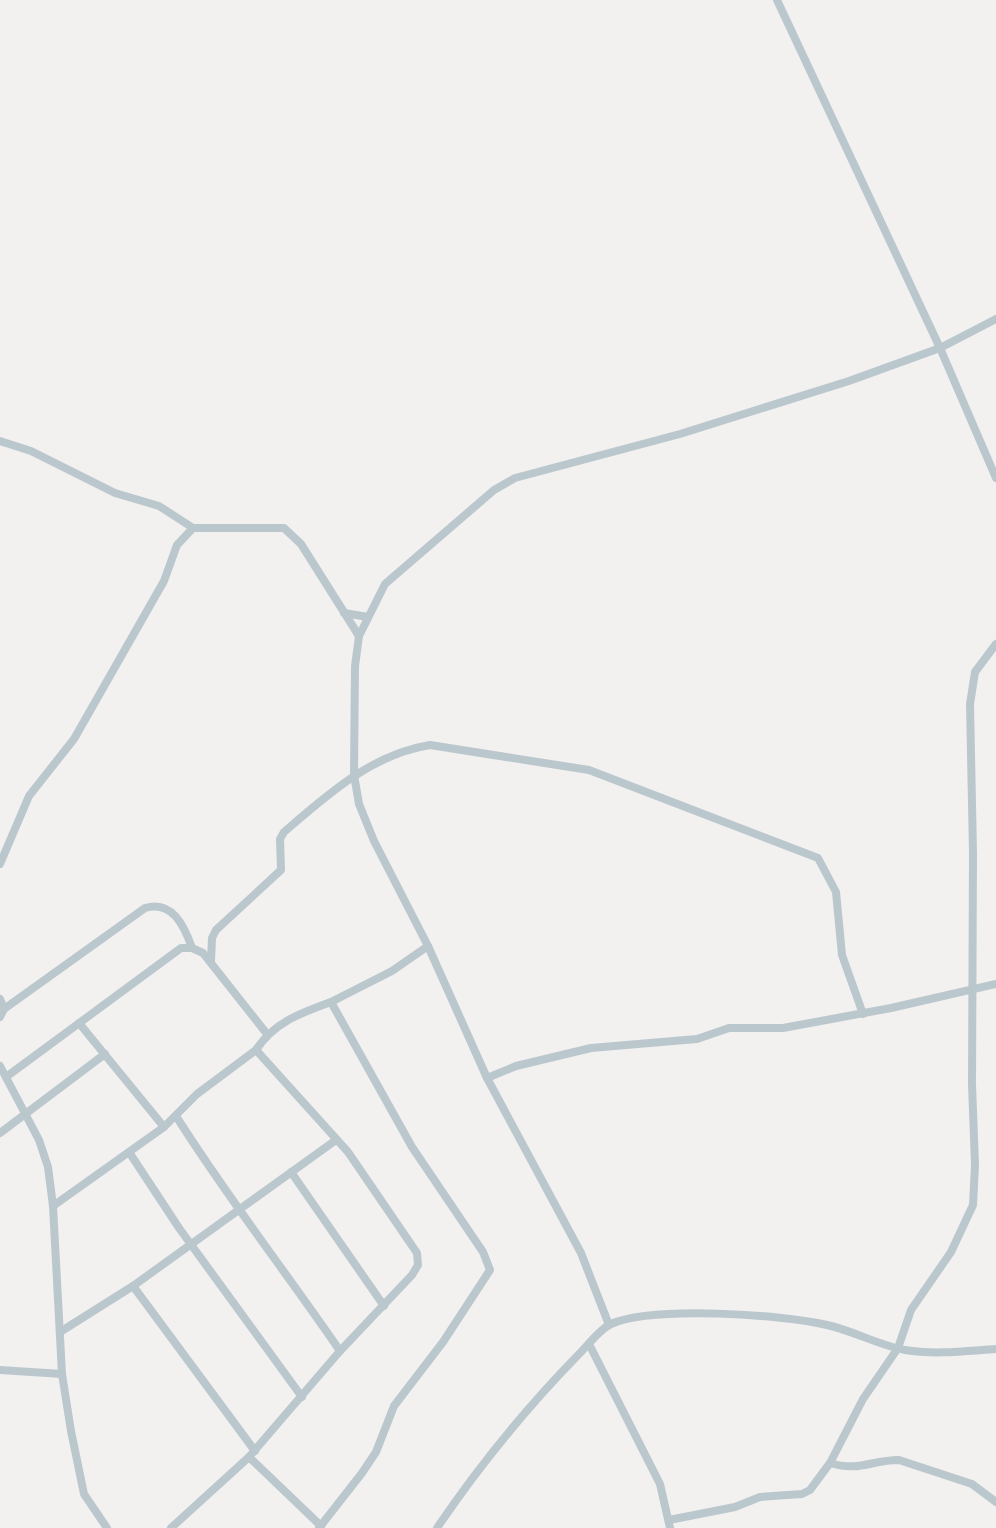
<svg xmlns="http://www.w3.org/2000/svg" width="996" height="1528" font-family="Arial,sans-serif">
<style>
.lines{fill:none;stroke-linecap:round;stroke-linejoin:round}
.minor{stroke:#bac8ce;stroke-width:8}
</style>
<rect width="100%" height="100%" fill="#f3f0f0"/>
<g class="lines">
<g class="minor">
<polyline points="777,0 940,348 996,478"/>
<polyline points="0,441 31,451 115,493 159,506 193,528 284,528 301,544 359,636 355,666 354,775 359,804 374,841 428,946 487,1078 581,1253 609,1325"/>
<polyline points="344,613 368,617"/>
<polyline points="359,636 385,584 494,490 515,478 680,434 849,381 940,348 996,319"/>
<polyline points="0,864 29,796 74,739 164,581 177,545 193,528"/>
<path d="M211,961L212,938L216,930L281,870L280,839L284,832C327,795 372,754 430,745L589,770L818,858L836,892L842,955L863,1014"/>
<polyline points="0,999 4,1009 0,1017"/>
<path d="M4,1009L145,908C172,900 184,925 192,948"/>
<polyline points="79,1023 164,1127"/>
<polyline points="0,1066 39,1140 48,1167 53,1206 62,1374 71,1431 84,1494 107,1528"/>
<polyline points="6,1077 181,948 192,948 203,953 267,1034"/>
<polyline points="487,1078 516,1066 591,1048 697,1039 729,1028 783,1028 891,1008 996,984"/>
<path d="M176,1116C227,1197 286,1272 340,1351"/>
<polyline points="0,1133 105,1054"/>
<polyline points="129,1152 179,1228 302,1397"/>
<polyline points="291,1172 384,1306"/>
<polyline points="53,1206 164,1127 197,1094 256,1050"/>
<polyline points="133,1286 255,1451"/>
<polyline points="60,1332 133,1286 336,1140"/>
<polyline points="589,1344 660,1484 670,1528"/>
<polyline points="0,1370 62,1374"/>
<polyline points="249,1457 321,1526"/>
<path d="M830,1463C861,1472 870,1460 899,1460L972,1484L996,1502"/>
<polyline points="669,1520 735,1507 760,1497 802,1494 810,1490 830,1463 863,1399 898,1348 911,1310 951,1252 973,1205 975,1165 972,1084 973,853 970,704 975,672 996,644"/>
<path d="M171,1528L249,1457L340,1351L412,1275L418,1265L417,1253L348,1152L256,1050C274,1022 301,1013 331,1002"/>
<polyline points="319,1528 362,1473 376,1452 394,1406 443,1342 490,1270 483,1252 412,1147 331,1002 392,971 428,946"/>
<path d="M437,1528C479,1466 528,1406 581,1352C589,1344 600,1329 611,1324C653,1306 781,1314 827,1325C854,1331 878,1345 905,1350C935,1355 966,1351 996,1349"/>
</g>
</g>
</svg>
